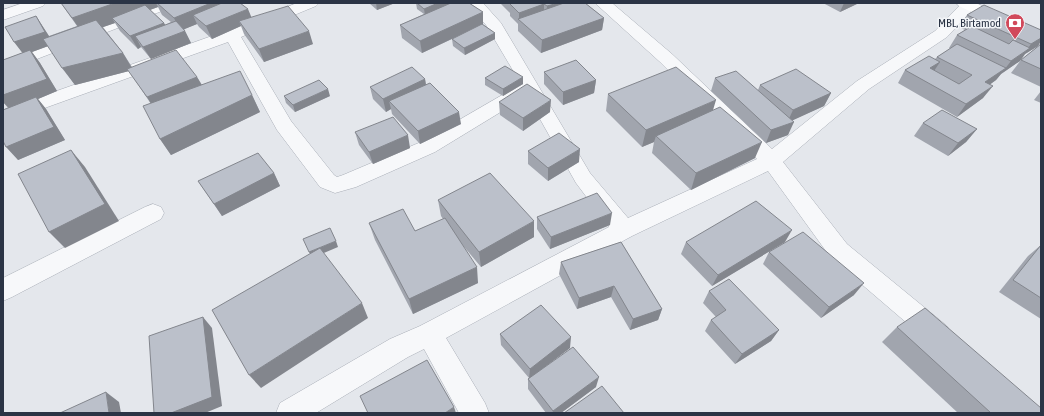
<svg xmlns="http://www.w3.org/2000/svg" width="1044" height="416" font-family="'Asap Condensed',sans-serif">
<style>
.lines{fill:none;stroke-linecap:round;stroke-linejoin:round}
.minor-casing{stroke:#a9aeb7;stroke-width:1}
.primary-casing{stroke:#a3abb8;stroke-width:1}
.minor{fill:#f7f8fa;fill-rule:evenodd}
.primary{fill:#fff;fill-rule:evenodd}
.wall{fill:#a1a5ae;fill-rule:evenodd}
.shaded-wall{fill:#83868d}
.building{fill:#bbc0ca;stroke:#83868d}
.labels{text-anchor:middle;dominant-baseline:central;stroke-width:3;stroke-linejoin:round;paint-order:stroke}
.far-poi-label{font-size:12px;fill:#2b3445;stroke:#f4f6f9;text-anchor:end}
</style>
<rect width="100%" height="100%" fill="#e4e7ec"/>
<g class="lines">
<defs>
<g id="minor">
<polygon points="23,3 46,3 43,6 3,20 3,10"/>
<polygon points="156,3 178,3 175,6 3,72 3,61"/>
<polygon points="297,3 319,3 316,6 241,37 291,121 334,175 337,177 343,175 421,142 521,84 486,25 466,3 483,3 501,23 590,173 628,218 757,159 660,62 595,3 612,3 672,54 772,149 857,81 935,31 962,3 975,3 977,5 974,8 947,37 869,89 783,162 847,244 947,326 951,334 947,342 938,346 929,342 831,258 768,171 632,236 446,338 485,403 489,413 459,413 424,349 408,357 316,413 276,413 280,403 390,339 420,326 609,227 576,183 527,96 435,152 356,187 335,193 320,187 277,130 228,42 3,123 3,110 226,31"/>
<polygon points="153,204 161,207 164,213 161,219 12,297 3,301 3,278 145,207"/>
</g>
<polygon id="primary" points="956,3 976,3 1041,34 1041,45 959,6"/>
</defs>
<use href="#minor" class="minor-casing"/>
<use href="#primary" class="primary-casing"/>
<use href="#minor" class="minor"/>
<use href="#primary" class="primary"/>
</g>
<g class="wall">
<path d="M61,3H219V4L313,44L264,62L244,34L241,26L212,39L199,27L197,24L184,29L191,43L151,59L141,47L138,49L120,31L115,23L103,27L123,53L132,67L197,77L202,85L252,95L260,112L171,155L160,139L151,104L129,71L75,85L48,46L32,52L40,63L57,91L38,99L46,109L65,140L18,160L8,108L3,102L22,53L36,16L49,36L77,26ZM158,7L162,15L171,22L165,25L164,23L150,10Z"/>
<polygon points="369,3 395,3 377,10"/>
<polygon points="416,3 469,3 483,12 483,25 495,33 495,39 465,55 453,46 452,39 422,53 402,38 400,25 424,14 417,9"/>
<polygon points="501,3 585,3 604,18 602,30 541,53 518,31 518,24 510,16 510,13 501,4"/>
<polygon points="823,3 859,3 840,12"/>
<polygon points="967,15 1041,30 1041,41 1038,46 1025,54 1020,61 1001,74 996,80 990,84 983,98 957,117 898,83 905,70 935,59 937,57 950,49 949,48 957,35 965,30 959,27"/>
<polygon points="1041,44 1041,87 1011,73 1021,60"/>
<polygon points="544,72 596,80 594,93 563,105 544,84"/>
<polygon points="523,77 523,84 503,96 485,85 485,78"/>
<polygon points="715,78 758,90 760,85 831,93 824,106 792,120 788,135 766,143 711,91"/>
<polygon points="425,79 426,85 461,124 420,144 392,114 391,109 386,112 373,99 370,87"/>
<polygon points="1041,91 1041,103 1034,100"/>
<polygon points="608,94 713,110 755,158 691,190 652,153 654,142 642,147 606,111"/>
<polygon points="284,96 330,96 295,112 286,103"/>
<polygon points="499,102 550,112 523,131 500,115"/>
<polygon points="923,123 977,129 966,142 948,156 914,136"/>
<polygon points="355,132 410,148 373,164 359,145"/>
<polygon points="528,151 579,162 548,181 528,164"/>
<polygon points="274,173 280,186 222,216 198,181"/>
<polygon points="438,200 534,237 481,267 460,242 478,283 413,314 375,240 369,223 415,231 443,219 441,216"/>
<polygon points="537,217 610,225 550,249 537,229"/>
<polygon points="621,242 662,309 658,320 630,330 611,297 577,309 559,274 561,262"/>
<polygon points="686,242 785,242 712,286 681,254"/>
<polygon points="1041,245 1041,319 999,292 1028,256"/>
<polygon points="769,252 854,295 821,318 763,264"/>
<polygon points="709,291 779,330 771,341 735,364 705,331 711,320 716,317 703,303"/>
<polygon points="897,327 1041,413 958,413 882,342"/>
<polygon points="500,334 570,348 539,371 596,387 561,413 546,413 528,389 528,379 529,378 501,345"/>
</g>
<g class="shaded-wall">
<polygon points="115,3 156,3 158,7 116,22 112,18 115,23 83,34 72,18"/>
<polygon points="211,3 219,3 223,13 193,15 197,24 180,31 174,18"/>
<polygon points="376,3 395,3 377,10"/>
<polygon points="438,3 455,3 425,15 424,9"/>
<polygon points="558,3 578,3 546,19 547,6"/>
<polygon points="844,3 859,3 840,12"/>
<polygon points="544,4 544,17 519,20 519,13"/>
<polygon points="248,9 253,21 239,21 241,26 212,39 206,26"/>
<polygon points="483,12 483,24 422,53 420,41"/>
<polygon points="36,16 54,44 32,52 40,63 57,91 38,99 46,109 65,140 18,160 6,147 10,109 3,102 3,95 24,55 14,42"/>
<polygon points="604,18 602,30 541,53 542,40"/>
<polygon points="164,23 171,35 135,36 141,47 138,49 130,36"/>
<polygon points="185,31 191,43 151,59 143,47"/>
<polygon points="309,31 313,44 264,62 259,49"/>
<polygon points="495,33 495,39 465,55 464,48"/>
<polygon points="1041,38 1041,41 1038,46 1025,54 1020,61 1001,74 1011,61 1026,51 1031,44"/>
<polygon points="123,53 133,70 75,85 62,68"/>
<polygon points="940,62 932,74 930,68"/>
<polygon points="1006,68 996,80 976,95 985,82"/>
<polygon points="197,77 204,89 155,110 147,97"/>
<polygon points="523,77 523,84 503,96 503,89"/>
<polygon points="425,79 427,92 389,101 391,109 386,112 383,99"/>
<polygon points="596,80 594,93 563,105 563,92"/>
<polygon points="993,86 983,98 957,117 966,104"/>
<polygon points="328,89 330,96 295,112 293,105"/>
<polygon points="831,93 824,106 787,123 793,110"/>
<polygon points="252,95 260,112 171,155 160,139"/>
<polygon points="551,100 550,112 523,131 523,118"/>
<polygon points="716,100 711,117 656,136 654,142 642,147 646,130"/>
<polygon points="459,112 461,124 420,144 418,131"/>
<polygon points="794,122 788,135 766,143 771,130"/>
<polygon points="977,129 966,142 948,156 958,143"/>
<polygon points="408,135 410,148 373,164 369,152"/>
<polygon points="762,142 755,158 691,190 696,173"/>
<polygon points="580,149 579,162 548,181 548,168"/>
<polygon points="71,150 85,167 119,221 65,248 49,232"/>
<polygon points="274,173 280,186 222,216 214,204"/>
<polygon points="612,213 610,225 550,249 551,237"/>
<polygon points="534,221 534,237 481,267 479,252"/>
<polygon points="792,230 785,242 712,286 718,275"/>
<polygon points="336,241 338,247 312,258 309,252"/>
<polygon points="477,267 478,283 413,314 409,299"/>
<polygon points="864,283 854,295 821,318 829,307"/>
<polygon points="614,286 611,297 577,309 579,298"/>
<polygon points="362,303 368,318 261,388 249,375"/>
<polygon points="662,309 658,320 630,330 633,319"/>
<polygon points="203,317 212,328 222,406 205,413 171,413"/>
<polygon points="779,330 771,341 735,364 742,354"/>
<polygon points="571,337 570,348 529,379 530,369"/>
<polygon points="599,377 596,387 561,413 552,413 553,411"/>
<polygon points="106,392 119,402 121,413 109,413"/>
<polygon points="454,407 456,413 445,413"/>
</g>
<g class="building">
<polygon points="61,3 115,3 72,18"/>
<polygon points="157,3 211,3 174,18"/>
<polygon points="222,3 240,3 248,9 206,26 193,15"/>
<polygon points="417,3 438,3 424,9"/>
<polygon points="451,3 469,3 483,12 420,41 400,25"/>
<polygon points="513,3 558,3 547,6 544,4 519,13 510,4"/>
<polygon points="564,3 585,3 604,18 542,40 518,19"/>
<polygon points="145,5 164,23 130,36 112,18"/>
<polygon points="984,5 1041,30 1041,38 1031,44 967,15"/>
<polygon points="288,6 309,31 259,49 239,21"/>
<polygon points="36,16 45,32 14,42 5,27"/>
<polygon points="96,20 123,53 62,68 43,39"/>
<polygon points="176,21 185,31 143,47 135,36"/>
<polygon points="482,24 495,33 464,48 452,39"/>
<polygon points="972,26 1009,44 1013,40 1030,48 1011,61 957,35"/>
<polygon points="957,44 1006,68 985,82 993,86 966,104 905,70 929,56 940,62 930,68 959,84 972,75 937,57"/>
<polygon points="1041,44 1041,69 1021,60"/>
<polygon points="30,50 47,79 3,95 3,60"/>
<polygon points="176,50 197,77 147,97 127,69"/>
<polygon points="576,60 596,80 563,92 544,72"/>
<polygon points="505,66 523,77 503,89 485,78"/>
<polygon points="412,67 425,79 383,99 370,87"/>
<polygon points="676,67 716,100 646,130 608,94"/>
<polygon points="796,69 831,93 793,110 760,85"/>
<polygon points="240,71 252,95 160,139 143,106"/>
<polygon points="736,71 794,122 771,130 715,78"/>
<polygon points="319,80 328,89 293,105 284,96"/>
<polygon points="430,83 459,112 418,131 389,101"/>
<polygon points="527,84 551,100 523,118 499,102"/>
<polygon points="36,97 54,127 6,147 3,141 3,110"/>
<polygon points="720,107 762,142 696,173 656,136"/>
<polygon points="942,110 977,129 958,143 923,123"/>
<polygon points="393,117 408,135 369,152 355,132"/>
<polygon points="559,133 580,149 548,168 528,151"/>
<polygon points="71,150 105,204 49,232 18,174"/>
<polygon points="258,153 274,173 214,204 198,181"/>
<polygon points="490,173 534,221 479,252 438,200"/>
<polygon points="597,193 612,213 551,237 537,217"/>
<polygon points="756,201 792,230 718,275 686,242"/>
<polygon points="403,209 415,231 445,218 477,267 409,299 369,223"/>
<polygon points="330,228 336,241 309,252 303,239"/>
<polygon points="803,232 864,283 829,307 769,252"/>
<polygon points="621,242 662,309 633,319 614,286 579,298 561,262"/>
<polygon points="1041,245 1041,298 1013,280"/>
<polygon points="320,248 362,303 249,375 212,310"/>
<polygon points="729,279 779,330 742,354 711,320 726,310 709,291"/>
<polygon points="541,305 571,337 530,369 500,334"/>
<polygon points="925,308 1041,408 1041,413 991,413 897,327"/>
<polygon points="203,317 212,397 171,413 154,413 149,336"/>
<polygon points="573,347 599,377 553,411 528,379"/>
<polygon points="427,360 454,407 445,413 368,413 360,396"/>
<polygon points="602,386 624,413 564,413"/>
<polygon points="106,392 109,413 60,413"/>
</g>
<defs>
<symbol id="bank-pin" viewBox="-11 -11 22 30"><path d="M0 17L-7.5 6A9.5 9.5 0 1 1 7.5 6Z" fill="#d1495b" stroke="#f4f6f9"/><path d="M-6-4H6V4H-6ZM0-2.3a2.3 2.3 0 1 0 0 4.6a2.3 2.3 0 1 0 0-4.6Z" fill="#fff"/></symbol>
</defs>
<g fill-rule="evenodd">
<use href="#bank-pin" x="1004" y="12" width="22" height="30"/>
</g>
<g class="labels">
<g class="far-poi-label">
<text x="1001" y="23">MBL, Birtamod</text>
</g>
</g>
<rect width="1044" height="416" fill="none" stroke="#2b3445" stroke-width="8"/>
</svg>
